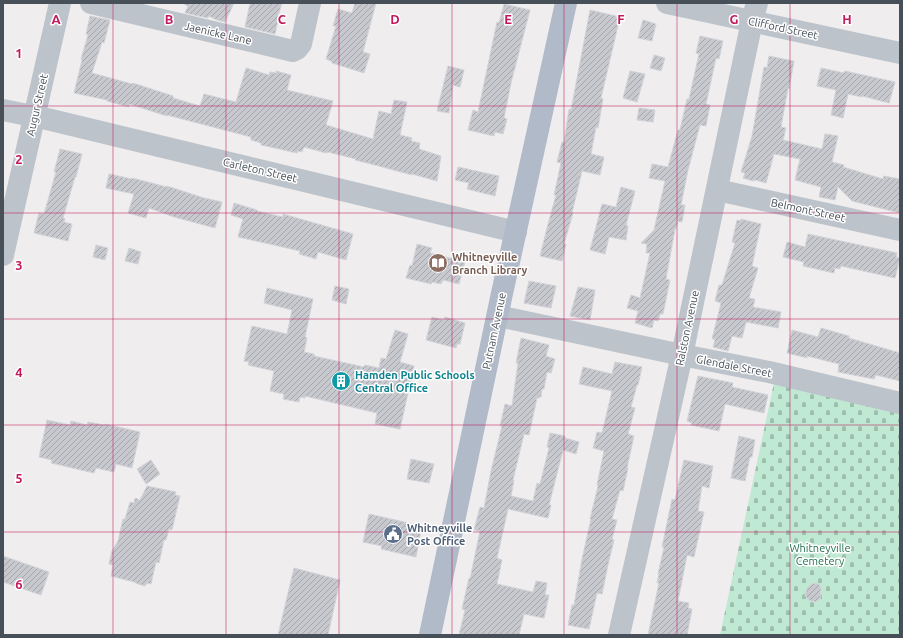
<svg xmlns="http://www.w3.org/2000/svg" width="903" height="638" font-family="Ubuntu,sans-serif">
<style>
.cemetery{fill:url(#cemetery-stones)}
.building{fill:url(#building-hatch);stroke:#d2d3d8}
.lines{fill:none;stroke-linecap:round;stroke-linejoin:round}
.minor{stroke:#bdc3cb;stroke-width:22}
.major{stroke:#b0bac9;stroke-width:22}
.grid{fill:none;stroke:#c2185b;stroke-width:1;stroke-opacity:0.55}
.labels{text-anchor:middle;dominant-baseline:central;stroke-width:3;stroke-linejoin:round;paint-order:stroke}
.street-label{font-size:11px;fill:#474f58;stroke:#fff}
.education-label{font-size:11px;font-weight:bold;fill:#785e54;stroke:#fff;text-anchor:start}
.culture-label{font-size:11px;font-weight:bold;fill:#0d838f;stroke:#fff;text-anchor:start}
.service-label{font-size:11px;font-weight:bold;fill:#4e5e75;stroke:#fff;text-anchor:start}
.park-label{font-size:11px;fill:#21704f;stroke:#fff}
.grid-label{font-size:13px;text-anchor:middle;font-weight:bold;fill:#c2185b;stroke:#fff;stroke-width:3;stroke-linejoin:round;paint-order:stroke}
</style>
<defs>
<pattern id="cemetery-stones" width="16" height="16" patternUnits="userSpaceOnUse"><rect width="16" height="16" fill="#c0e9d3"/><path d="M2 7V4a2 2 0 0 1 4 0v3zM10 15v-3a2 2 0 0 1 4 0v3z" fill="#9ebfae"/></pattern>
<pattern id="building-hatch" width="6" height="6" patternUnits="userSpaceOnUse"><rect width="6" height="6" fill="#c7c9cf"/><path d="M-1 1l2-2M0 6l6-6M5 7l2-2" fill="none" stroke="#a3a6ab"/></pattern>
</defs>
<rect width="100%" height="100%" fill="#efeded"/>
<polygon class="cemetery" points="774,383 900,412 900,635 720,635"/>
<g class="building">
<polygon points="182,3 234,3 225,22 217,20 209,16 208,18 185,13 188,6"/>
<polygon points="250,3 282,3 278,16 279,16 275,34 245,27"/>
<polygon points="355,3 376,3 363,52 370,54 364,73 332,63 331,61 326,59 336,26 333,26 338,9 352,13"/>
<polygon points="504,4 530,10 511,83 504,118 507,119 503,134 495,132 494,136 468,130 473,110 478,112 497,22 499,23"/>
<polygon points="590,10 620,17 601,98 603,99 598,128 596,127 591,154 604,157 600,175 582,171 572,213 573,213 564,244 566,244 562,261 540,256 548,224 556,195 554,195 561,163 557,162 562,142 564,143 569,109 571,110"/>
<polygon points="90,16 110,20 104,43 102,42 92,73 132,84 133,83 173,96 173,98 200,106 204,94 236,102 246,68 269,75 270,72 276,73 276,71 291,75 287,90 333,101 326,125 373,139 379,111 391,114 394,100 407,102 400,135 412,138 411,141 420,143 419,149 441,156 437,181 412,174 412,175 375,165 355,160 356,159 328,152 326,153 304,147 302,152 298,151 297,153 261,145 261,143 251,140 251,137 167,115 167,116 129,104 129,107 107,101 107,100 74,93 82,60 81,59 88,35 86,34"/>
<polygon points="643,20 656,24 652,41 638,38"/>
<polygon points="700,36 723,41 719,59 716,58 706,104 710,105 706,126 700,125 688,170 681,205 685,205 682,222 678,221 676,229 675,229 666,279 670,280 663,314 660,314 658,321 654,320 652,328 635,323 638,311 627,308 631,295 640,298 650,253 646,253 647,244 641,243 654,230 665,181 649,178 652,164 668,167 678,130 680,130 687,99 689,99 699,54 696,53"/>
<polygon points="654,55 665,58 661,71 650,68"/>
<polygon points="769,56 794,61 789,89 788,88 781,127 786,128 783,140 822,149 825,134 838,136 832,162 844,165 843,167 883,179 884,176 900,179 900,213 852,201 838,187 835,200 819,197 821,187 795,180 800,159 774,154 766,183 755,180 753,181 743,178 745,173 741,172 752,136 764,67 767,68"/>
<polygon points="448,66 464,70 460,87 453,85 449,113 437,111"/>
<polygon points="821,68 844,73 845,71 895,82 889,103 862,96 862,97 848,94 843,118 831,115 836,90 817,86"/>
<polygon points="630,71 645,74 637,102 623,98"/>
<polygon points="639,108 655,110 653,122 637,120"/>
<polygon points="60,149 82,154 76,177 75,177 63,218 65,219 64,222 72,224 68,241 34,233 39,213 44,214 56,172 54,172"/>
<polygon points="458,167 499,176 495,196 467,189 469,183 455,180"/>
<polygon points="109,174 132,179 132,178 167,187 167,186 204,198 222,202 215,228 174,217 149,208 146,218 128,213 134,194 106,188"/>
<polygon points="621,187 635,191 626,225 628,226 626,240 609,237 605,254 590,250 602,204 616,207"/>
<polygon points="234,203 257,210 257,211 283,217 283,214 353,234 346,260 318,252 316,259 299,254 300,251 238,237 243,219 231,215"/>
<polygon points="741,219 761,224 752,266 758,268 749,298 755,299 753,307 781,312 778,328 746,322 742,338 732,336 728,351 713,347 715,339 712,339 721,303 715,301 719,285 722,285 735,243 732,242 737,220 740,221"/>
<polygon points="808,234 897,253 896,257 900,258 895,278 841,266 840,269 835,268 834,273 803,266 804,262 783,257 787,242 805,247"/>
<polygon points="417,244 432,248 430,253 465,262 459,284 443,280 441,284 432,282 431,284 406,278 410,265 412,266"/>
<polygon points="96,245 108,248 105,260 93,257"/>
<polygon points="129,248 141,252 138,264 125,261"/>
<polygon points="529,281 556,286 551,308 524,303"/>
<polygon points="335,286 349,289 346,304 332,300"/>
<polygon points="578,287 595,290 590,320 570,316"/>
<polygon points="267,288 313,299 305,337 307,338 304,352 314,354 314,356 364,367 365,365 379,368 381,358 386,359 395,330 408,334 400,362 414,366 400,429 375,424 377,413 305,396 305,398 300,397 299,402 283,399 284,394 270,391 274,371 248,365 249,362 244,361 252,326 287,334 292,310 264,303"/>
<polygon points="432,317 444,320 445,317 465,323 460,344 457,344 456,348 426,340"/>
<polygon points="821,328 849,336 849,338 900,353 900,381 876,375 874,379 838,372 839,364 807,356 807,358 787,353 792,330 818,337"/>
<polygon points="521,338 549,345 546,356 555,359 551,373 547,372 544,389 542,389 541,397 539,397 539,398 537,398 529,435 524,434 513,480 514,480 511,496 533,501 537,483 540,484 549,448 547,447 550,433 565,436 565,438 579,442 576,454 563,450 549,505 551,505 548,518 508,509 497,558 502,560 497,584 533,592 536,581 547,583 545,595 549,595 544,618 524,614 519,635 459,635 465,610 462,609 469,578 470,579 480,531 474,530 480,507 484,508 491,471 502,426 500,426 505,404 512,406 518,363 516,363"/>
<polygon points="615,362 642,367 638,385 637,385 631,407 635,408 628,434 634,436 627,468 628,468 623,491 620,490 612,519 617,520 612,539 614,540 608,565 602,594 597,593 589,629 568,625 572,605 574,605 582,559 591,519 590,519 598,486 597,485 604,451 593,448 597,432 602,433 612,391 579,384 583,367 612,374"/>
<polygon points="698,376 733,383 732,387 768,395 764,413 725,404 719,431 691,425 692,423 687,421"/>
<polygon points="47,420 70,425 71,421 87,425 88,422 104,425 105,424 140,432 132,468 116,464 114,472 96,468 94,473 51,463 52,460 39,457"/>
<polygon points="739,436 755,440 752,457 750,457 745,481 731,478"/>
<polygon points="411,459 434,464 429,483 407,479"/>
<polygon points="151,460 160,474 146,484 137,469"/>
<polygon points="684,460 713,466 709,488 702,486 698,511 704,512 694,557 687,555 678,601 689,603 688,608 692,609 687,635 648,635 659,583 657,583 659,574 658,574 664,547 662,547 672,499 675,500"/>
<polygon points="147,486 176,492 175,495 180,496 172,530 169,529 166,540 164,540 159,563 156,562 151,584 147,583 145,586 138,584 134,582 111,576 113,565 109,564 112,551 118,541 123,519 125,519 130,502 134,503 135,498 140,500"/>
<polygon points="369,514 422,526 416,557 381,549 382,546 363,542"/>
<polygon points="3,556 49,572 41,595 3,582"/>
<polygon points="294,568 340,580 328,635 278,635"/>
<polygon points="813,583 819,584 821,589 820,599 815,602 809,600 805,596 807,588"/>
</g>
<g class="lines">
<g class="minor">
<polyline points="91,3 293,51 297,49 301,44 310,3"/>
<polyline points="667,3 900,53"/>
<polyline points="3,110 47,119 516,232"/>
<polyline points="717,190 900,230"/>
<polyline points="3,255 60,3"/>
<polyline points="498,316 682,355 769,372 900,403"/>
<polyline points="619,635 682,355 752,21 757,3"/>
</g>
<polyline class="major" points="430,635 501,298 566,3"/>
</g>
<path class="grid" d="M113,3V635M226,3V635M339,3V635M452,3V635M564,3V635M677,3V635M790,3V635M3,106H900M3,213H900M3,319H900M3,425H900M3,532H900"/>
<defs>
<symbol id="library-disc" viewBox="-11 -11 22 22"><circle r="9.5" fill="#8d6e63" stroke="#fff"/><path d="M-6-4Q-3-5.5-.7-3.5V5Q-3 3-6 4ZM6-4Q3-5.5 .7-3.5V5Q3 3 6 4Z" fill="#fff"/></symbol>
<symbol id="building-disc" viewBox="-11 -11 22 22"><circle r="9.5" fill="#0f9aa8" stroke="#fff"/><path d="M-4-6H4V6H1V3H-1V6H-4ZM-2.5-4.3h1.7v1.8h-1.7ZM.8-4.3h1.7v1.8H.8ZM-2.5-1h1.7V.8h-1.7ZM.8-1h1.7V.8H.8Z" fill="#fff"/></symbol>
<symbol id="civic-disc" viewBox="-11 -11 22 22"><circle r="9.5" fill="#5c6f8a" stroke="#fff"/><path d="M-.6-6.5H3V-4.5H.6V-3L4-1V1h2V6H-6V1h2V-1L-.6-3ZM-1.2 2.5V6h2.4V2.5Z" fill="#fff"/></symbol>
</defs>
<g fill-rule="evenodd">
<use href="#library-disc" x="427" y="252" width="22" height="22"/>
<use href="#building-disc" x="330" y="370" width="22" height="22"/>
<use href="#civic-disc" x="382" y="523" width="22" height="22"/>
</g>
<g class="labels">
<g class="street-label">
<text transform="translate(783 28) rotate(12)">Clifford Street</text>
<text transform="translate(218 33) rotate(13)">Jaenicke Lane</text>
<text transform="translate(37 105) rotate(-77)">Augur Street</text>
<text transform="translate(260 170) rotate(13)">Carleton Street</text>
<text transform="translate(808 210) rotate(12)">Belmont Street</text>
<text transform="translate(687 328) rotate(-78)">Ralston Avenue</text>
<text transform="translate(494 331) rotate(-78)">Putnam Avenue</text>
<text transform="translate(734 366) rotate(11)">Glendale Street</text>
</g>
<g class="education-label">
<text x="452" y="257">Whitneyville<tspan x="452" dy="13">Branch Library</tspan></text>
</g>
<g class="culture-label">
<text x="355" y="375">Hamden Public Schools<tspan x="355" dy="13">Central Office</tspan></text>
</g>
<g class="service-label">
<text x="407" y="528">Whitneyville<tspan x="407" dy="13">Post Office</tspan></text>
</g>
<g class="park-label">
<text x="820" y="548">Whitneyville<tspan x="820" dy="13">Cemetery</tspan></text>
</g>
</g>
<g class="grid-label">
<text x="56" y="24">A</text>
<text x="169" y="24">B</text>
<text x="282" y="24">C</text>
<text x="395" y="24">D</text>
<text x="508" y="24">E</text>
<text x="621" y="24">F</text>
<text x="734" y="24">G</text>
<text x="847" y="24">H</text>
<text x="19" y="58">1</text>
<text x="19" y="164">2</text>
<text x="19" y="270">3</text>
<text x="19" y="377">4</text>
<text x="19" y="483">5</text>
<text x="19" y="589">6</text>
</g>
<rect width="903" height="638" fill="none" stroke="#474f58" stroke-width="8"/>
</svg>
